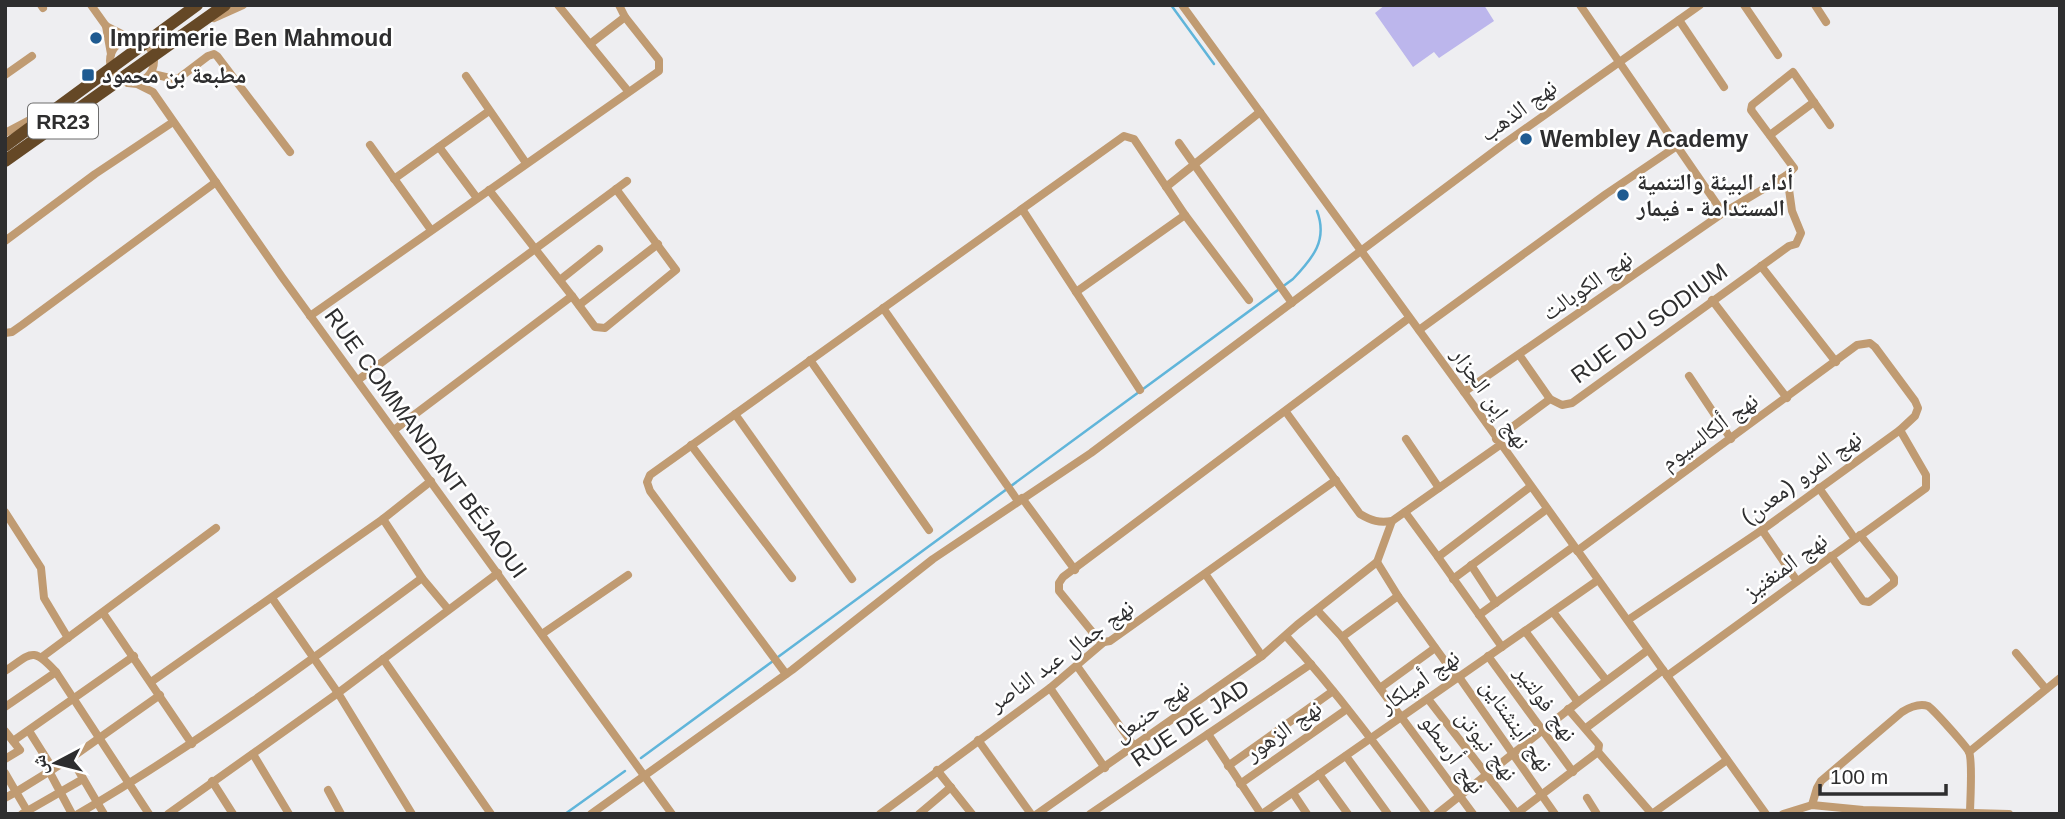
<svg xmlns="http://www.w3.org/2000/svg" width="2065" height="819" font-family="Arial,'Noto Naskh Arabic',sans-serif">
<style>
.grass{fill:#bcb6ec}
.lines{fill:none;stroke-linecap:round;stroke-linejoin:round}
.stream{stroke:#60b5da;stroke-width:2.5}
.minor{stroke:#c09b72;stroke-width:8}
.highway{stroke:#654826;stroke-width:12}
.poi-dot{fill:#1f5b91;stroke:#fff;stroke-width:2.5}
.labels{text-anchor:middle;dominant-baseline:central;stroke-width:5;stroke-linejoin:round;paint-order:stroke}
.shield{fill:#fff;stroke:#6d6d6d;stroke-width:2}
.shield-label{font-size:21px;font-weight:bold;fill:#2e2e2f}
.poi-label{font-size:23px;font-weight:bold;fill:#2e2e2f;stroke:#fff;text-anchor:start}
.street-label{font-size:23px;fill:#2e2e2f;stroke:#fff}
</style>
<rect width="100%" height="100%" fill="#eeeef1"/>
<polygon class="grass" points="1385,5 1484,5 1494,21 1439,58 1434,52 1413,67 1375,13"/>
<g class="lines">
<g class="stream">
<polyline points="1171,5 1214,64"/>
<path d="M778,657L1293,279C1313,258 1328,240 1317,211"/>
<polyline points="641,758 773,661"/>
<polyline points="565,814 625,771"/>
</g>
<g class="minor">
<polyline points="41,5 43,8"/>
<polyline points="91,5 106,26 130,38"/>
<polyline points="558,5 628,91"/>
<polyline points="1182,5 1464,392 1766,814"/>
<polyline points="1744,5 1778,55"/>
<polyline points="1815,5 1826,22"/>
<polyline points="214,18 243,5"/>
<polyline points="1679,20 1724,87"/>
<polyline points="106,26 111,54"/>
<circle cx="132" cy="61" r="22"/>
<polyline points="590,44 625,17"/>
<polyline points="153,74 174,79 179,78 208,56 214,54 217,56 290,152"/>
<polyline points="5,75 32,56"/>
<polyline points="466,76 526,163"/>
<polyline points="128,83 137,84 153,92 282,277 672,814"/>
<polyline points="5,133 39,115"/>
<polyline points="1770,135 1814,102"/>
<polyline points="1179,143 1292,303"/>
<polyline points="370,145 431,230"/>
<polyline points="439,147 477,198"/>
<polyline points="394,179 489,111"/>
<polyline points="1166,187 1260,112"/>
<polyline points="1022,209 1140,390"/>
<polyline points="1723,213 1787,175 1794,168 1751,110 1752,105 1793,72 1830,125"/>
<polyline points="5,241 95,174 173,122"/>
<polyline points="1761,266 1836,362"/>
<polyline points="560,280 599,249"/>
<polyline points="1076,292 1185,215"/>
<polyline points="572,296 595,327 605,328 676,270 616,189"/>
<polyline points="1712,300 1787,398"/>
<polyline points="579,305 658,244"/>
<polyline points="883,308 1018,501"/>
<polyline points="310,316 659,71 659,60 625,17 619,5"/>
<polyline points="1419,330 1606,194 1677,146"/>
<polyline points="5,333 12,332 22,325 216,182"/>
<polyline points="1520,356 1550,399"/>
<polyline points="810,360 929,530"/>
<polyline points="1689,376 1731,439"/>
<polyline points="358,380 627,181"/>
<polyline points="1464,392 1723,213 1580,5"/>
<path d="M1286,412L1360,514C1372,521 1379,523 1392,521L1500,445"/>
<polyline points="735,414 852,579"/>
<polyline points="394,430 572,296 489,190"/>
<polyline points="1406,439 1439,488"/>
<polyline points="1496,439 1550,399 1562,405 1572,403 1789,246 1796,244 1801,233 1792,211 1787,175"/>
<polyline points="691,445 792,578"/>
<polyline points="431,481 383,519 422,578 448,609"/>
<polyline points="1819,488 1855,539"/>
<polyline points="1022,498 1075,570"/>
<polyline points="5,512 41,568 44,598 68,638"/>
<polyline points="1405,512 1438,557"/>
<polyline points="1762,530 1797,581"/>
<polyline points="1577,551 1857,345 1870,343 1875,347 1915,401 1918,408 1915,416 1900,430 1762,530 1628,620"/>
<polyline points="1831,556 1863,601 1869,602 1894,583 1894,578 1860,535"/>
<polyline points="1377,562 1398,596 1457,678"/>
<polyline points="1471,565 1496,603"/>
<polyline points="1206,575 1262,656"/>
<polyline points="1453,579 1547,509"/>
<polyline points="1398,596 1342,637 1473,814"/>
<polyline points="272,598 338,693 412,814"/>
<polyline points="1317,610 1342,637"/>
<polyline points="1553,612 1606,680"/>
<polyline points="103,613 192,744"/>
<polyline points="1479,615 1573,547"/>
<polyline points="1525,631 1578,702"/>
<polyline points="542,634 628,575"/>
<path d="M1286,636C1337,692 1382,753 1427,814"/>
<polyline points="1104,642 1098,639 1059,591 1059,583 1063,577 1409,318"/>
<polyline points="1502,647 1438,557 1530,487"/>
<polyline points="2016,653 2046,689"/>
<polyline points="1488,656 1573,772"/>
<polyline points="42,657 216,528"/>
<polyline points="383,659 491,814"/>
<polyline points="1077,666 1134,746"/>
<path d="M5,671C32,653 32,646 56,672L149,814"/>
<polyline points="786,674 650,491 647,482 650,475 1124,136 1134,139 1185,215 1249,300"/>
<polyline points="1667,676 1926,488 1926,475 1900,430"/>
<polyline points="1459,677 1555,814"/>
<polyline points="151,682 383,519"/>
<polyline points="1050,688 1105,768"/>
<polyline points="1380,688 1435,648"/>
<polyline points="1428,699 1517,814"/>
<polyline points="5,707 56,672"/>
<polyline points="1586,728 1663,670"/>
<polyline points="5,731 20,750 5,759"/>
<polyline points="29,731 53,769"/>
<polyline points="1208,734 1261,814"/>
<polyline points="978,740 1031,814"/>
<polyline points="13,741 134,656"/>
<polyline points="1598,752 1652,814"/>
<polyline points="1969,752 2060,678"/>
<polyline points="253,754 289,814"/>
<polyline points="1346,756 1388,814"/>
<polyline points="71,758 104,814"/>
<polyline points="1228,766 1333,691"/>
<polyline points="937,770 972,814"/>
<polyline points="49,771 72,814"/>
<polyline points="5,773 16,792 71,758 160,695"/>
<polyline points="1319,774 1348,814"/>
<polyline points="212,781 233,814"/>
<polyline points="1240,784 1347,709"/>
<polyline points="328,790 341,814"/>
<polyline points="1293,793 1307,814"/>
<polyline points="5,798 16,792 29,814"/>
<polyline points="1587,798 1597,814"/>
<path d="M1812,805L1817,788L1821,781L1902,712C1910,707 1919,703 1928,706C1933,709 1967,747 1969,752C1973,761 1970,801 1970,814"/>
<polyline points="22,814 83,779"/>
<path d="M78,814C198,744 310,661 422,578"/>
<polyline points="168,814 338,693 498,573"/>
<polyline points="591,814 792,670 933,559 1091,453 1505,143 1700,5"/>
<polyline points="880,814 1050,688 1104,642 1110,641 1336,480"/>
<polyline points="919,814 951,787"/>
<polyline points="1037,814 1262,656 1297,625 1377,562 1392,521"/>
<polyline points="1090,814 1311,664"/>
<polyline points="1262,814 1598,580"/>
<polyline points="1437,814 1578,702 1648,650"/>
<polyline points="1516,814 1598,752 1599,745 1568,709"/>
<polyline points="1652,814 1727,760"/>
<polyline points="1783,814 1812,805 1863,810 2009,814"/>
</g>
<g class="highway">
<polyline points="5,146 197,5"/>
<polyline points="5,161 225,5"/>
</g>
</g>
<g class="poi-dot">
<circle cx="96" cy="38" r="7"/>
<rect x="81" y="68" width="14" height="14" rx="3.5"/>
<circle cx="1526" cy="139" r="7"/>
<circle cx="1623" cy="195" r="7"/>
</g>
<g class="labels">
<rect class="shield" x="28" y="103.5" width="70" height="35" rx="5"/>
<g class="shield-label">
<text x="63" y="121">RR23</text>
</g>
<g class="poi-label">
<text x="110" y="38">Imprimerie Ben Mahmoud</text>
<text x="102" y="75">مطبعة بن محمود</text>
<text x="1540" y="139">Wembley Academy</text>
<text x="1637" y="182">أداء البيئة والتنمية<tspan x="1637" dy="26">المستدامة - فيمار</tspan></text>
</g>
<g class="street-label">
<text transform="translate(1518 110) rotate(-36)">نهج الذهب</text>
<text transform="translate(1587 285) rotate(-35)">نهج الكوبالت</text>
<text transform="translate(1649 323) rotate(-36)">RUE DU SODIUM</text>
<text transform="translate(1491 398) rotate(55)">نهج إبن الجزار</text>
<text transform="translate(1709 431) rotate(-36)">نهج ألكالسيوم</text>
<text transform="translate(426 443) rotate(54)">RUE COMMANDANT BÉJAOUI</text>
<text transform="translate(1801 477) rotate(-36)">نهج المرو (معدن)</text>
<text transform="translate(1785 566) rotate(-36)">نهج المنغنيز</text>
<text transform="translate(1061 655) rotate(-36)">نهج جمال عبد الناصر</text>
<text transform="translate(1419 681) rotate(-35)">نهج أميلكار</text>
<text transform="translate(1546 703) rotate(54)">نهج فولتير</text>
<text transform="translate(1151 711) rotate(-36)">نهج حنبعل</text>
<text transform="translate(1190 723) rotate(-34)">RUE DE JAD</text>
<text transform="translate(1517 725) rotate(55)">نهج أينشتاين</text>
<text transform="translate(1283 730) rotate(-35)">نهج الزهور</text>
<text transform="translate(1487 745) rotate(52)">نهج نيوتن</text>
<text transform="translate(1453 754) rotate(54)">نهج أرسطو</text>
</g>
</g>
<rect width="2065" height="819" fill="none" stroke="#2e2e2f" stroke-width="14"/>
<g transform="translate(56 763) rotate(263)" stroke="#ffffff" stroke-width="5" paint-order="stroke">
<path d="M0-5L12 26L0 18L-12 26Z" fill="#2e2e2f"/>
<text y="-10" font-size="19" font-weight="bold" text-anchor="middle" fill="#2e2e2f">ش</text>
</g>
<path d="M1820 784v10h126v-10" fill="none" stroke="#2e2e2f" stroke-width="3.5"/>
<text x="1830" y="784" font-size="21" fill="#2e2e2f" stroke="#ffffff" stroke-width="5" paint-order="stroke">100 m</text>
</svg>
